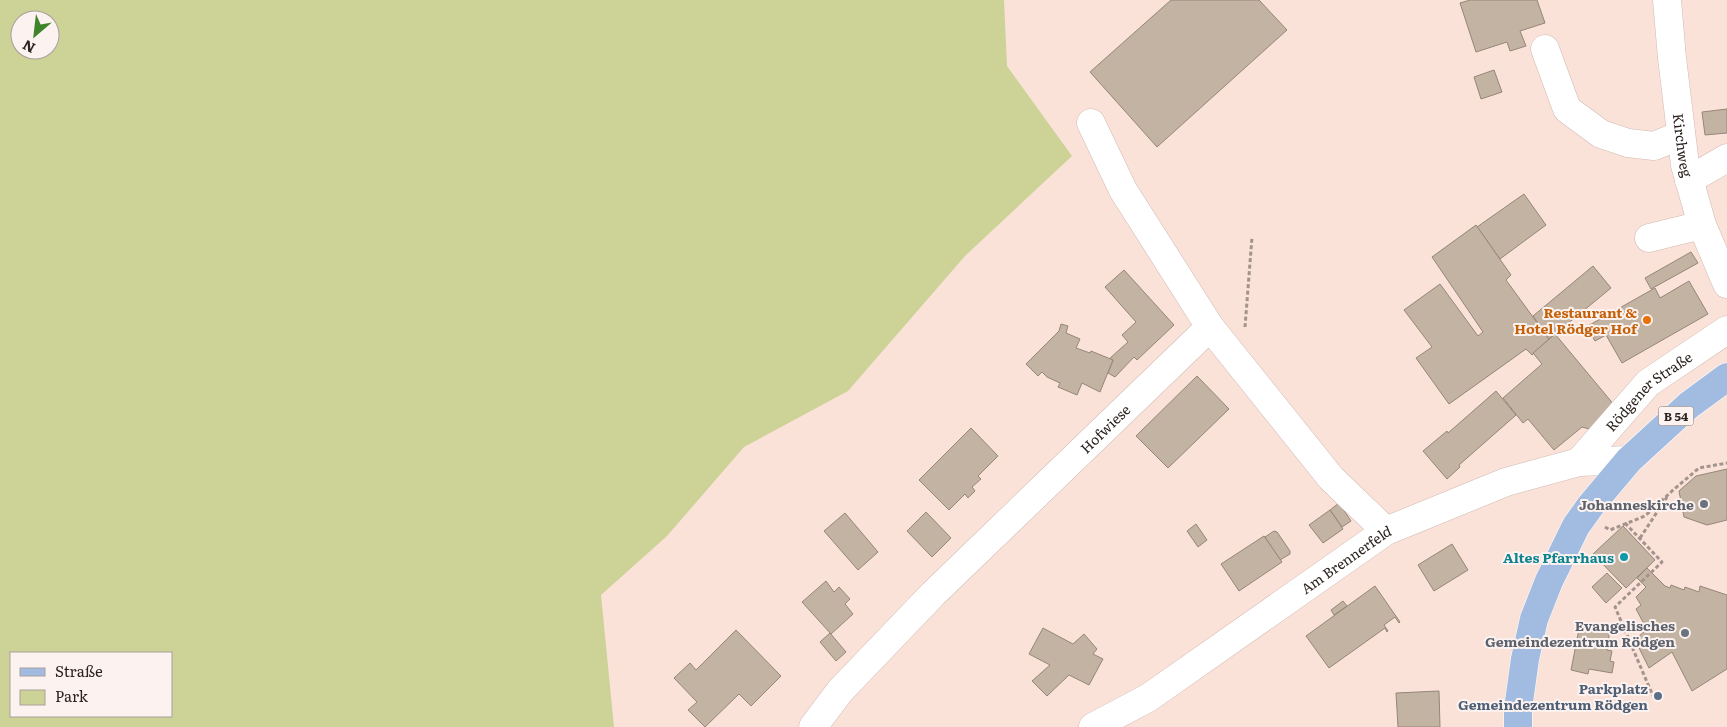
<svg xmlns="http://www.w3.org/2000/svg" width="1727" height="727" font-family="Literata,serif">
<style>
.green{fill:#cdd297;fill-rule:evenodd}
.building{fill:#c3b3a3;stroke:#958677}
.lines{fill:none;stroke-linecap:round;stroke-linejoin:round}
.minor-casing{stroke:#d1bab2;stroke-width:29}
.major-casing{stroke:#fff;stroke-width:29}
.path{stroke:#a4938c;stroke-width:3;stroke-dasharray:4 2.5;stroke-linecap:butt}
.minor{stroke:#fff;stroke-width:28}
.major{stroke:#a2bbe0;stroke-width:28}
.food-dot{fill:#e8710a;stroke:#fcf2ef;stroke-width:2}
.worship-dot{fill:#6b7280;stroke:#fcf2ef;stroke-width:2}
.culture-dot{fill:#0f9aa8;stroke:#fcf2ef;stroke-width:2}
.service-dot{fill:#5c6f8a;stroke:#fcf2ef;stroke-width:2}
.labels{text-anchor:middle;dominant-baseline:central;stroke-width:4;stroke-linejoin:round;paint-order:stroke}
.shield{fill:#fcf2ef;stroke:#6a625e;stroke-width:1}
.shield-label{font-size:12px;font-weight:bold;fill:#2c2420}
.street-label{font-size:14px;fill:#2c2420;stroke:#fcf2ef}
.food-label{font-size:14px;font-weight:bold;fill:#c56008;stroke:#fcf2ef;text-anchor:end}
.worship-label{font-size:14px;font-weight:bold;fill:#5b616d;stroke:#fcf2ef;text-anchor:end}
.culture-label{font-size:14px;font-weight:bold;fill:#0d838f;stroke:#fcf2ef;text-anchor:end}
.service-label{font-size:14px;font-weight:bold;fill:#4e5e75;stroke:#fcf2ef;text-anchor:end}
</style>
<rect width="100%" height="100%" fill="#fae2d9"/>
<path class="green" d="M0,0H1004L1007,66L1072,156L965,256L848,391L744,447L667,536L601,595L614,727H0ZM20,20H50V50H20ZM11,653H171V716H11Z"/>
<g class="building">
<polygon points="1171,0 1259,0 1287,30 1157,147 1090,72"/>
<polygon points="1470,0 1537,0 1545,23 1520,31 1526,46 1510,51 1507,42 1476,52 1460,3"/>
<polygon points="1494,70 1502,92 1481,99 1474,77"/>
<polygon points="1727,109 1727,133 1705,135 1702,112"/>
<polygon points="1524,194 1546,225 1500,259 1477,227"/>
<polygon points="1476,225 1511,275 1506,280 1549,339 1532,355 1526,349 1449,404 1416,358 1432,347 1404,310 1440,284 1478,336 1483,332 1432,257"/>
<polygon points="1691,252 1698,263 1651,289 1645,278"/>
<polygon points="1593,266 1611,288 1549,339 1533,316"/>
<polygon points="1124,270 1174,325 1137,360 1134,357 1115,377 1108,373 1113,360 1109,359 1128,342 1122,335 1136,322 1105,287"/>
<polygon points="1689,281 1708,314 1622,363 1606,335 1595,341 1586,327 1655,288 1660,298"/>
<polygon points="1061,324 1068,326 1066,333 1080,339 1076,348 1090,353 1091,351 1113,360 1100,392 1082,383 1077,395 1058,387 1060,383 1047,377 1042,372 1038,376 1026,364 1059,331"/>
<polygon points="1555,334 1615,406 1593,430 1582,427 1554,450 1528,419 1523,423 1503,398 1542,364 1533,353"/>
<polygon points="1197,376 1229,409 1168,468 1136,436"/>
<polygon points="1496,391 1516,415 1459,465 1460,467 1447,479 1423,451 1447,431 1448,433"/>
<polygon points="971,428 998,456 978,476 981,479 972,487 975,491 968,498 965,494 949,510 919,480"/>
<polygon points="1727,469 1727,520 1707,525 1684,517 1679,491 1696,476"/>
<polygon points="1339,503 1351,521 1342,527 1330,510"/>
<polygon points="1330,510 1343,529 1323,543 1309,525"/>
<polygon points="926,512 951,538 932,557 907,531"/>
<polygon points="845,513 878,552 858,570 824,531"/>
<polygon points="1196,524 1207,540 1198,547 1187,531"/>
<polygon points="1623,526 1655,560 1626,588 1593,554"/>
<polygon points="1274,531 1277,532 1290,551 1290,554 1280,560 1265,537"/>
<polygon points="1264,536 1282,562 1239,591 1221,564"/>
<polygon points="1452,544 1468,570 1434,591 1418,565"/>
<polygon points="1647,568 1665,586 1670,588 1671,585 1684,590 1685,587 1699,592 1700,586 1727,595 1727,669 1692,691 1672,652 1649,668 1635,640 1650,626 1647,622 1644,624 1636,609 1641,605 1636,597 1646,587 1637,578"/>
<polygon points="1607,573 1622,588 1606,603 1592,587"/>
<polygon points="826,581 834,592 839,587 850,599 845,604 853,614 831,634 802,602"/>
<polygon points="1375,586 1400,622 1399,623 1395,617 1384,625 1388,631 1387,632 1385,628 1329,668 1306,636"/>
<polygon points="1343,601 1347,606 1334,615 1331,610"/>
<polygon points="1580,624 1610,629 1607,650 1612,651 1610,661 1614,662 1612,673 1589,669 1588,674 1571,670"/>
<polygon points="1043,628 1073,644 1084,634 1097,649 1093,654 1103,659 1089,685 1069,675 1047,696 1032,681 1050,665 1029,654"/>
<polygon points="736,630 781,676 751,706 739,694 705,727 688,710 697,702 674,678 690,663 696,670"/>
<polygon points="830,633 846,652 836,661 820,642"/>
<polygon points="1439,691 1440,727 1398,727 1396,693"/>
</g>
<g class="lines">
<defs>
<g id="minor">
<path id="s1" d="M1667,0L1672,58L1685,165L1702,225L1727,284"/>
<polyline points="1545,49 1567,109 1601,134 1628,143 1654,146 1681,135"/>
<polyline points="1091,123 1123,190 1210,327"/>
<polyline points="1689,180 1727,158"/>
<polyline points="1649,238 1702,225"/>
<path id="s2" d="M1579,462L1648,383L1727,330"/>
<path id="s3" d="M813,727L840,691L933,594L1210,327L1331,478L1386,531"/>
<path id="s4" d="M1093,727L1148,698L1386,531L1506,482L1579,462L1629,460"/>
</g>
<polyline id="major" points="1518,727 1518,709 1525,659 1534,619 1549,581 1576,526 1591,505 1629,460 1689,405 1727,377"/>
</defs>
<use href="#minor" class="minor-casing"/>
<use href="#major" class="major-casing"/>
<g class="path">
<polyline points="1245,327 1252,237"/>
<polyline points="1625,523 1662,562 1615,607 1653,696"/>
<polyline points="1605,527 1610,530 1645,516 1672,491 1699,468 1727,463"/>
<polyline points="1640,538 1667,497"/>
</g>
<use href="#minor" class="minor"/>
<use href="#major" class="major"/>
</g>
<circle class="food-dot" cx="1647" cy="320" r="5"/>
<g class="worship-dot">
<circle cx="1704" cy="504" r="5"/>
<circle cx="1685" cy="633" r="5"/>
</g>
<circle class="culture-dot" cx="1624" cy="557" r="5"/>
<circle class="service-dot" cx="1658" cy="696" r="5"/>
<g class="labels">
<rect class="shield" x="1658.5" y="406.5" width="35" height="19" rx="4"/>
<g class="shield-label">
<text x="1676" y="416">B 54</text>
</g>
<g class="street-label">
<text stroke="none"><textPath href="#s1" startOffset="146">Kirchweg</textPath></text>
<text stroke="none"><textPath href="#s2" startOffset="100">Rödgener Straße</textPath></text>
<text stroke="none"><textPath href="#s3" startOffset="418">Hofwiese</textPath></text>
<text stroke="none"><textPath href="#s4" startOffset="304">Am Brennerfeld</textPath></text>
</g>
<g class="food-label">
<text x="1637" y="312">Restaurant &amp;<tspan x="1637" dy="16">Hotel Rödger Hof</tspan></text>
</g>
<g class="worship-label">
<text x="1694" y="504">Johanneskirche</text>
<text x="1675" y="625">Evangelisches<tspan x="1675" dy="16">Gemeindezentrum Rödgen</tspan></text>
</g>
<g class="culture-label">
<text x="1614" y="557">Altes Pfarrhaus</text>
</g>
<g class="service-label">
<text x="1648" y="688">Parkplatz<tspan x="1648" dy="16">Gemeindezentrum Rödgen</tspan></text>
</g>
</g>
<rect x="10" y="652" width="162" height="65" fill="#fcf2ef" stroke="#a9a09c"/>
<rect x="20" y="668" width="25" height="8" fill="#a2bbe0" stroke="#a9a09c"/>
<text x="55" y="677" font-size="15" fill="#2c2420">Straße</text>
<rect x="20" y="690" width="25" height="15" fill="#cdd297" stroke="#a9a09c"/>
<text x="55" y="702" font-size="15" fill="#2c2420">Park</text>
<g transform="translate(35 35) rotate(208)"><circle r="24" fill="#fcf2ef" stroke="#a9a09c"/>
<path d="M0-4L9 19L0 12L-9 19Z" fill="#3f8428"/>
<text y="-8" font-size="14" font-weight="bold" text-anchor="middle" fill="#2c2420">N</text>
</g>
</svg>
